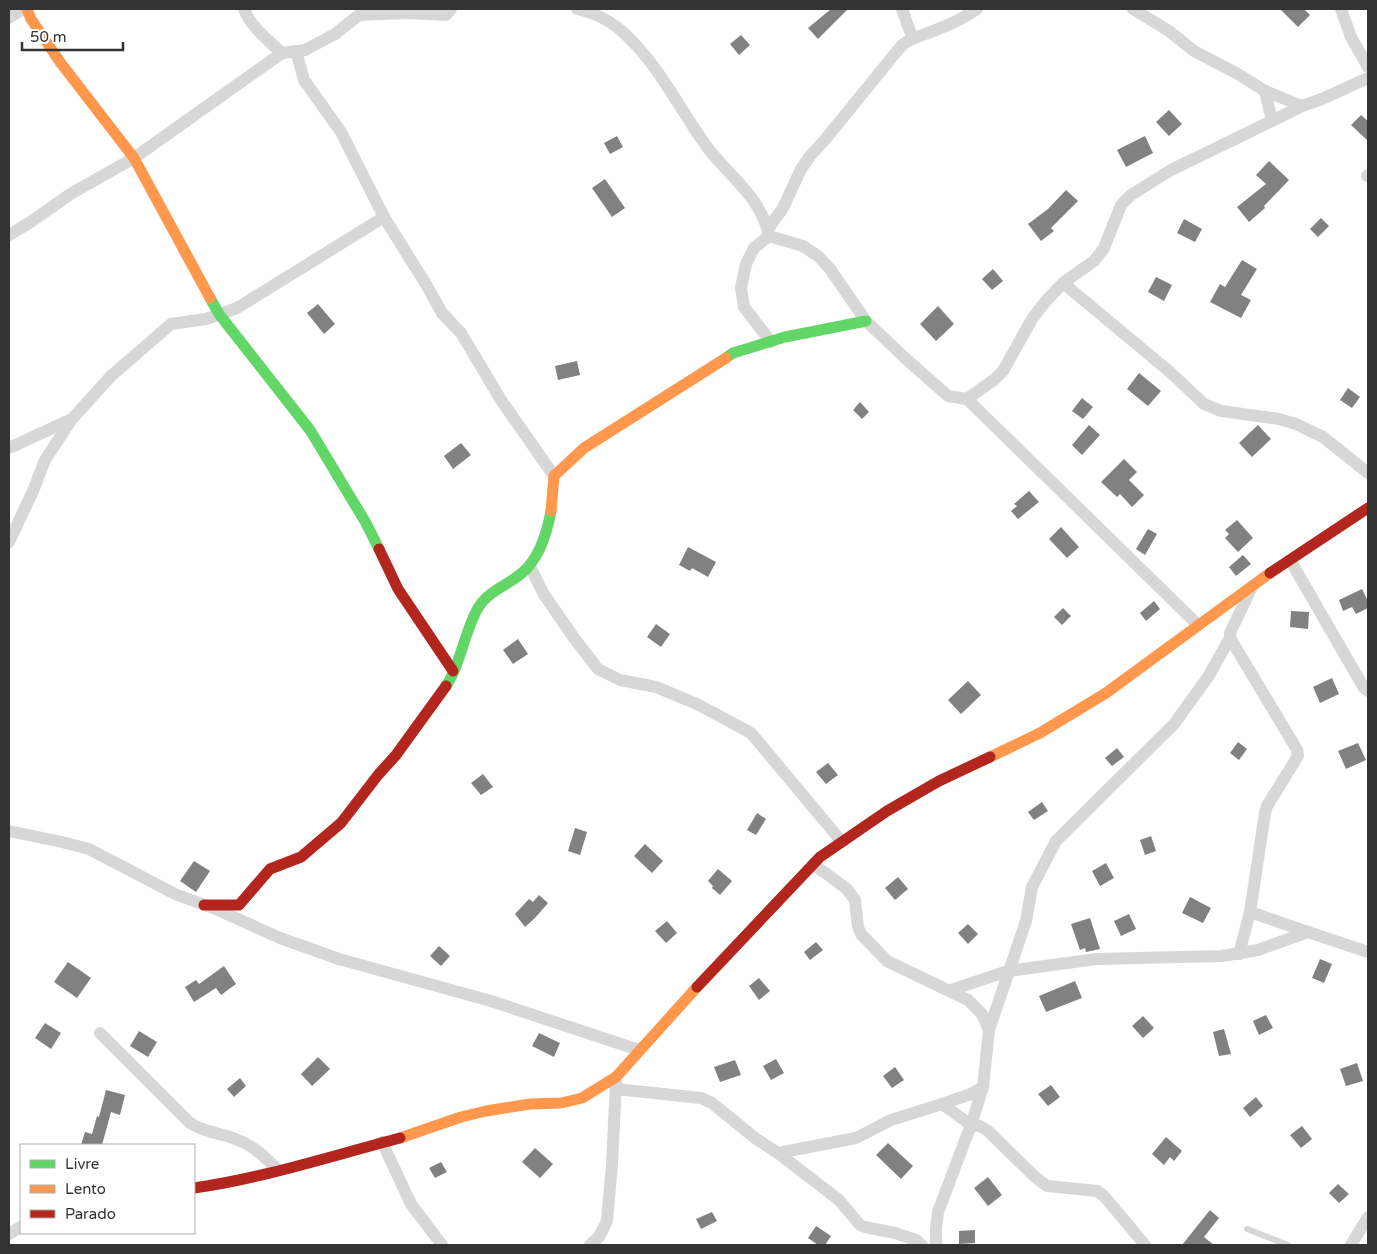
<svg xmlns="http://www.w3.org/2000/svg" width="1377" height="1254" font-family="'Varela Round',sans-serif">
<style>
.building{fill:#818181}
.lines{fill:none;stroke-linecap:round;stroke-linejoin:round}
.lane{stroke:#d7d7d7;stroke-width:6}
.street{stroke:#d7d7d7;stroke-width:12}
.fast{stroke:#63d668;stroke-width:11}
.slow{stroke:#ff974d;stroke-width:11}
.jam{stroke:#b3261e;stroke-width:11}
</style>
<rect width="100%" height="100%" fill="#fff"/>
<g class="building">
<polygon points="831,9 848,9 818,39 808,28"/>
<polygon points="1280,9 1304,9 1310,15 1298,27"/>
<polygon points="741,35 750,45 739,55 730,44"/>
<polygon points="1169,110 1182,124 1169,136 1156,122"/>
<polygon points="1361,115 1368,121 1368,141 1351,125"/>
<polygon points="617,136 623,147 610,154 604,143"/>
<polygon points="1145,136 1153,153 1126,167 1117,150"/>
<polygon points="1269,161 1289,180 1264,206 1265,208 1249,222 1237,207 1266,184 1256,175"/>
<polygon points="605,179 625,208 612,217 592,188"/>
<polygon points="1066,190 1078,201 1051,228 1054,231 1041,241 1028,224 1048,209"/>
<polygon points="1321,218 1329,226 1318,237 1310,229"/>
<polygon points="1184,219 1202,229 1195,242 1177,233"/>
<polygon points="1242,260 1257,269 1241,295 1251,300 1241,318 1210,302 1220,284 1225,287"/>
<polygon points="993,269 1003,281 992,290 982,279"/>
<polygon points="1156,277 1172,285 1164,301 1148,292"/>
<polygon points="318,304 335,324 324,334 307,313"/>
<polygon points="938,306 954,324 936,341 920,324"/>
<polygon points="577,361 580,375 558,380 555,366"/>
<polygon points="1139,373 1161,391 1148,406 1127,389"/>
<polygon points="1348,388 1360,397 1352,408 1340,400"/>
<polygon points="1082,398 1093,407 1083,419 1072,411"/>
<polygon points="860,402 869,412 862,419 853,410"/>
<polygon points="1089,425 1100,435 1082,455 1072,445"/>
<polygon points="1258,425 1271,439 1252,457 1239,443"/>
<polygon points="461,443 471,455 453,469 444,456"/>
<polygon points="1124,459 1137,472 1129,480 1144,495 1132,507 1120,494 1117,497 1101,482"/>
<polygon points="1029,491 1039,502 1018,519 1011,511 1017,506 1014,504"/>
<polygon points="1237,520 1253,538 1238,552 1225,538 1229,534 1225,530"/>
<polygon points="1061,527 1079,547 1067,558 1049,539"/>
<polygon points="1148,529 1157,534 1145,555 1136,549"/>
<polygon points="688,547 716,562 708,577 692,568 690,571 679,565"/>
<polygon points="1243,555 1251,564 1236,576 1229,567"/>
<polygon points="1362,589 1368,601 1368,608 1356,614 1352,607 1343,611 1339,600"/>
<polygon points="1154,601 1160,609 1146,621 1140,613"/>
<polygon points="1063,608 1071,616 1062,625 1054,617"/>
<polygon points="1291,611 1309,612 1308,629 1290,627"/>
<polygon points="656,624 670,634 661,647 647,637"/>
<polygon points="518,639 528,654 513,664 503,650"/>
<polygon points="1332,678 1339,694 1320,703 1313,687"/>
<polygon points="968,681 981,695 961,714 948,700"/>
<polygon points="1238,742 1247,749 1239,760 1230,753"/>
<polygon points="1358,743 1366,760 1346,769 1338,751"/>
<polygon points="1117,748 1124,757 1112,766 1105,758"/>
<polygon points="828,763 838,775 826,784 816,772"/>
<polygon points="483,774 493,787 481,795 471,783"/>
<polygon points="1042,802 1048,811 1034,820 1028,812"/>
<polygon points="757,813 766,819 756,835 747,830"/>
<polygon points="575,828 587,832 580,855 568,851"/>
<polygon points="1151,836 1156,851 1145,855 1140,840"/>
<polygon points="645,844 663,861 652,873 634,856"/>
<polygon points="194,861 210,871 196,892 180,881"/>
<polygon points="1106,863 1114,878 1100,886 1092,871"/>
<polygon points="718,869 732,881 720,895 712,888 713,886 708,881"/>
<polygon points="898,877 908,889 895,900 885,888"/>
<polygon points="539,895 548,903 535,918 525,927 515,914 529,899 533,902"/>
<polygon points="1190,897 1211,908 1203,923 1182,913"/>
<polygon points="1129,914 1136,929 1121,936 1114,921"/>
<polygon points="1090,918 1100,949 1086,952 1085,948 1080,950 1071,924"/>
<polygon points="667,921 677,933 666,943 655,931"/>
<polygon points="968,924 978,934 968,944 958,933"/>
<polygon points="816,942 823,950 810,960 804,952"/>
<polygon points="439,946 450,956 441,966 430,956"/>
<polygon points="1320,959 1332,964 1324,983 1312,978"/>
<polygon points="68,962 91,978 77,998 54,982"/>
<polygon points="224,966 236,984 221,995 216,988 194,1002 185,987 196,980 199,984"/>
<polygon points="759,978 770,991 759,1000 749,986"/>
<polygon points="1075,981 1082,998 1046,1012 1039,996"/>
<polygon points="1266,1015 1273,1028 1259,1035 1253,1021"/>
<polygon points="1143,1016 1154,1028 1143,1038 1132,1026"/>
<polygon points="45,1023 61,1033 51,1049 35,1038"/>
<polygon points="1224,1029 1231,1054 1219,1056 1213,1032"/>
<polygon points="139,1031 157,1042 148,1057 130,1046"/>
<polygon points="539,1033 560,1043 554,1057 532,1046"/>
<polygon points="318,1057 330,1069 312,1086 301,1074"/>
<polygon points="776,1059 784,1073 771,1080 763,1066"/>
<polygon points="735,1060 741,1075 720,1082 714,1067"/>
<polygon points="1357,1063 1363,1081 1346,1086 1340,1069"/>
<polygon points="895,1067 904,1080 892,1088 883,1076"/>
<polygon points="240,1078 246,1086 234,1097 227,1089"/>
<polygon points="1051,1085 1060,1097 1048,1106 1038,1094"/>
<polygon points="106,1090 125,1095 120,1115 111,1112 102,1145 81,1145 85,1132 92,1134 97,1116 99,1117"/>
<polygon points="1256,1097 1263,1106 1250,1117 1243,1108"/>
<polygon points="1302,1126 1312,1139 1301,1148 1290,1135"/>
<polygon points="1166,1137 1182,1151 1174,1161 1170,1157 1164,1165 1152,1154"/>
<polygon points="888,1143 913,1166 901,1179 876,1155"/>
<polygon points="535,1148 553,1164 540,1178 522,1162"/>
<polygon points="441,1162 447,1172 435,1178 429,1168"/>
<polygon points="988,1177 1002,1195 988,1206 974,1188"/>
<polygon points="1338,1184 1349,1194 1339,1203 1329,1193"/>
<polygon points="1210,1210 1219,1218 1204,1237 1214,1245 1182,1245"/>
<polygon points="712,1212 717,1221 701,1229 696,1219"/>
<polygon points="816,1226 831,1236 825,1245 818,1245 808,1238"/>
<polygon points="975,1230 975,1243 959,1244 959,1231"/>
</g>
<g class="lines">
<polyline class="lane" points="1247,1229 1288,1245"/>
<g class="street">
<path d="M244,9C250,26 268,40 282,53L305,50L335,34L359,15L407,13L446,15L451,9"/>
<path d="M577,9C596,13 613,22 627,36C660,67 680,110 707,147C729,176 762,198 769,236L803,246L819,257L830,269L866,321L905,358L948,396L967,399L1198,625"/>
<polyline points="902,9 912,37"/>
<polyline points="1133,9 1169,31 1194,51 1238,74 1265,91 1302,106"/>
<polyline points="1341,9 1351,37 1368,67"/>
<polyline points="9,18 23,9"/>
<polyline points="1265,91 1272,121"/>
<polyline points="1367,176 1368,175"/>
<polyline points="384,217 427,286 442,313 461,333 501,400 554,476"/>
<path d="M768,229L783,208L801,169L810,156L823,142L902,45C914,36 925,35 938,29C952,24 965,17 977,9"/>
<polyline points="9,235 29,223 72,193 134,158 282,53"/>
<polyline points="769,236 754,248 746,264 741,288 744,307 771,342"/>
<polyline points="1063,283 1170,372 1204,404 1221,411 1279,419 1296,424 1323,437 1368,473"/>
<polyline points="967,399 995,379 1003,371 1032,319 1045,302 1063,283 1094,261 1104,248 1121,205 1131,195 1171,170 1239,137 1302,106 1322,99 1368,78"/>
<polyline points="9,448 72,419"/>
<polyline points="9,542 33,491 45,460 72,419 111,376 171,324 206,319 237,308 384,217 341,132 304,80 296,51"/>
<polyline points="1290,560 1364,688 1368,691"/>
<polyline points="530,566 543,593 574,638 598,669 620,680 656,687 697,704 751,733 842,842"/>
<polyline points="9,831 62,842 89,849 175,894 218,910 280,938 339,959 491,1001 639,1050"/>
<polyline points="813,864 847,889 855,900 858,927 861,934 887,961 968,1000 982,1014 989,1030 983,1087 971,1125 938,1212 936,1229 936,1245"/>
<polyline points="1250,912 1308,932"/>
<polyline points="1239,954 1250,912 1265,813 1267,806 1298,756 1297,750 1293,743 1230,638 1230,633 1252,587"/>
<polyline points="951,990 1008,971 1097,959 1222,956 1258,950 1308,932 1368,952"/>
<polyline points="989,1030 1026,921 1032,887 1056,841 1174,724 1208,677 1230,638"/>
<path d="M100,1033L190,1123C205,1133 223,1133 238,1140C254,1146 266,1158 278,1170"/>
<polyline points="616,1089 701,1098 712,1103 755,1138 778,1153 856,1138 891,1120 942,1104 971,1094 983,1087"/>
<polyline points="942,1104 971,1125 980,1126 988,1131 1035,1177 1047,1186 1097,1191 1104,1196 1145,1245"/>
<polyline points="382,1142 411,1204 442,1245"/>
<polyline points="778,1153 839,1200 860,1225 865,1227 895,1233 916,1240 922,1245"/>
<polyline points="9,1234 21,1227"/>
<polyline points="590,1245 599,1237 607,1221 612,1164 616,1082"/>
<polyline points="1351,1245 1368,1217"/>
</g>
<g class="fast">
<polyline points="210,298 219,314 310,430 366,523 379,549"/>
<polyline points="726,358 733,353 785,337 866,321"/>
<path d="M446,686C460,666 465,630 478,608C488,591 508,585 522,573C540,558 547,533 551,511"/>
</g>
<g class="slow">
<polyline points="27,9 31,19 60,62 134,158 210,298"/>
<polyline points="551,511 554,476 584,448 726,358"/>
<polyline points="990,757 1040,733 1106,693 1270,573"/>
<polyline points="400,1138 461,1117 486,1111 530,1104 561,1103 582,1098 616,1077 697,987"/>
</g>
<g class="jam">
<polyline points="379,549 398,589 453,671"/>
<polyline points="1270,573 1368,508"/>
<polyline points="204,905 239,905 270,869 301,857 341,823 378,775 396,755 446,686"/>
<polyline points="697,987 820,857 887,811 939,781 990,757"/>
<path d="M194,1188C264,1178 331,1156 400,1138"/>
</g>
</g>
<rect width="1377" height="1254" fill="none" stroke="#333333" stroke-width="20"/>
<rect x="20" y="1144" width="175" height="90" fill="#ffffff" stroke="#adadad"/>
<rect x="30" y="1160" width="25" height="8" fill="#63d668" stroke="#adadad"/>
<text x="65" y="1169" font-size="15" fill="#333333">Livre</text>
<rect x="30" y="1185" width="25" height="8" fill="#ff974d" stroke="#adadad"/>
<text x="65" y="1194" font-size="15" fill="#333333">Lento</text>
<rect x="30" y="1210" width="25" height="8" fill="#b3261e" stroke="#adadad"/>
<text x="65" y="1219" font-size="15" fill="#333333">Parado</text>
<path d="M22 42v8h101v-8" fill="none" stroke="#333333" stroke-width="2.5"/>
<text x="30" y="42" font-size="15" fill="#333333" stroke="#ffffff" stroke-width="4" paint-order="stroke">50 m</text>
</svg>
